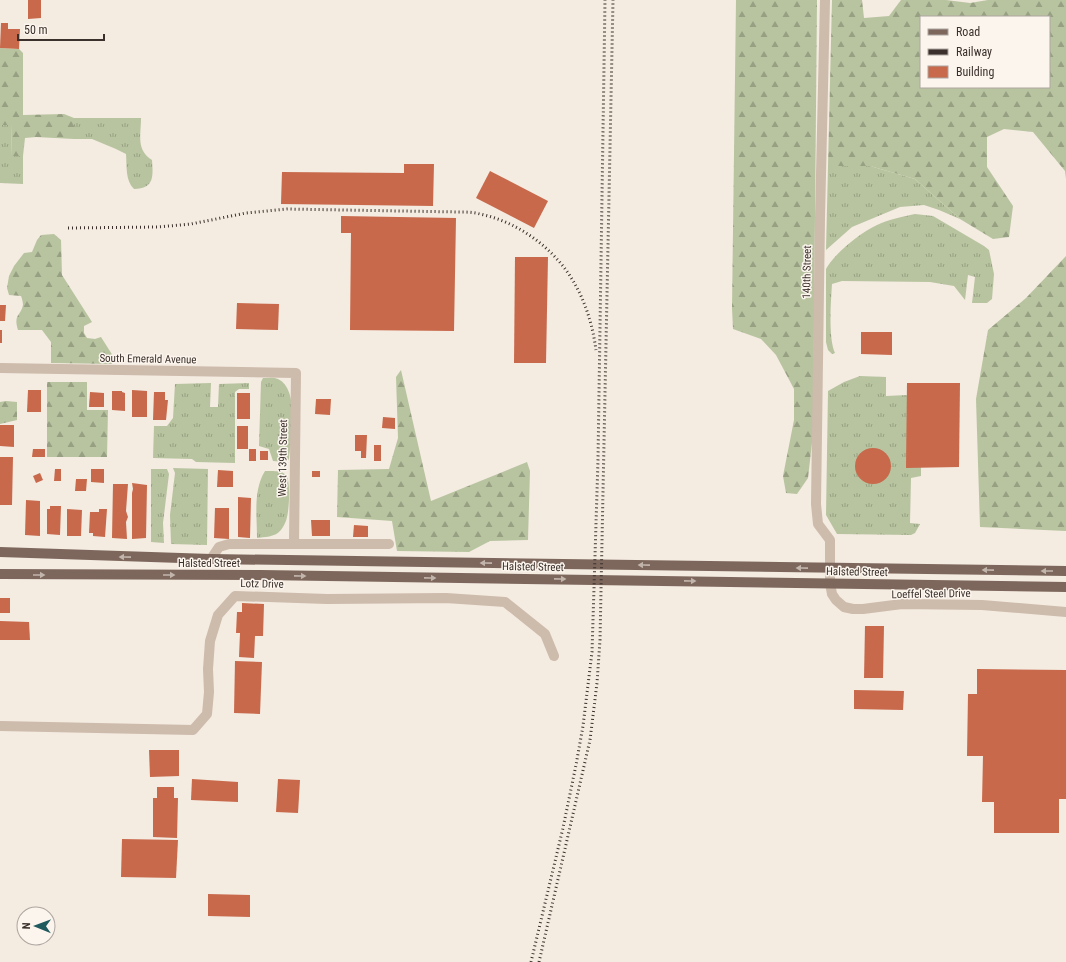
<svg xmlns="http://www.w3.org/2000/svg" width="1066" height="962" font-family="'Roboto Condensed',sans-serif">
<style>
.grass{fill:url(#grass-tufts)}
.forest{fill:url(#forest-firs);fill-rule:evenodd}
.building{fill:#c8694b}
.lines{fill:none;stroke-linecap:round;stroke-linejoin:round}
.minor{stroke:#cdbbac;stroke-width:10}
.major{stroke:#7d675c;stroke-width:10}
.rail{stroke:#3b302b;stroke-width:3;stroke-dasharray:1 3;stroke-linecap:butt}
.oneway{fill:#c2b5ac}
.labels{text-anchor:middle;dominant-baseline:central;stroke-width:3;stroke-linejoin:round;paint-order:stroke}
.street-label{font-size:11px;fill:#3b302b;stroke:#fbf5ee}
</style>
<defs>
<pattern id="grass-tufts" width="24" height="20" patternUnits="userSpaceOnUse"><rect width="24" height="20" fill="#b8c4a0"/><path d="M3 7l-1-3M5 7V3M7 7l1-3M15 17l-1-3M17 17v-4M19 17l1-3" fill="none" stroke="#97a083"/></pattern>
<pattern id="forest-firs" width="22" height="20" patternUnits="userSpaceOnUse"><rect width="22" height="20" fill="#b8c4a0"/><path d="M5 1l3.5 6h-7zM16 11l3.5 6h-7z" fill="#97a083"/></pattern>
</defs>
<rect width="100%" height="100%" fill="#f4ebe1"/>
<g class="grass">
<path d="M74,118H141C141,135 136,150 152,160C153,175 155,189 134,189C125,180 127,166 126,154L116,149L92,139H74Z"/>
<polygon points="0,125 12,125 11,156 23,156 23,184 0,183"/>
<polygon points="828,166 870,166 915,179 960,219 939,210 924,205 900,207 852,227 826,250"/>
<path d="M915,214L933,216L984,246L989,250L994,274L992,299L987,303H972L975,277L968,275L965,300L954,286L930,282L842,281L832,284C831,301 828,338 835,353L832,354L828,350L826,342V269C835,253 860,233 877,225C889,219 902,217 915,214Z"/>
<polygon points="860,376 886,377 886,396 907,395 921,467 921,476 911,478 910,523 920,524 915,533 911,535 837,534 826,515 828,391 844,382"/>
<path d="M263,378C268,378 274,377 278,379C300,389 291,440 289,459L286,462L273,461L269,449L259,446L261,382Z"/>
<polygon points="211,383 210,407 218,407 219,384 249,383 249,389 239,389 235,392 235,463 196,462 192,459 153,458 154,426 167,426 173,418 175,384"/>
<polygon points="173,468 208,469 207,545 171,544 170,515 175,473"/>
<polygon points="151,469 167,469 169,474 163,523 164,543 151,542"/>
<path d="M265,471C271,471 282,470 286,475C291,480 289,510 287,517C286,522 283,528 280,531C275,537 264,537 257,538C257,516 253,490 265,471Z"/>
</g>
<g class="forest">
<polygon points="736,0 817,0 813,434 808,478 797,494 786,493 783,476 794,420 794,389 776,355 761,339 733,329 732,308"/>
<path d="M832,0H862L864,18L889,16L901,0H946L970,3L988,0H1066V179L1065,171L1033,132L1004,129L987,137V167L1013,206L1009,237L993,239L960,219L915,179L870,166H828ZM921,17H1049V87H921Z"/>
<polygon points="0,48 19,49 23,53 23,115 64,114 74,118 74,139 36,137 25,138 23,156 11,156 12,125 0,125"/>
<path d="M54,234L61,240L62,275L92,322L84,326V333L87,338L95,339L101,337L113,356L112,364L51,363V342L42,330H18C13,314 21,316 23,305C23,303 22,298 21,296L9,295L7,288L9,276L14,266L24,253L32,252L37,240L41,235Z"/>
<polygon points="1066,256 1066,531 980,527 976,399 988,330 1026,298"/>
<polygon points="401,370 431,501 527,462 530,471 528,540 490,541 469,552 397,551 392,521 337,517 338,470 389,469 398,438 396,377"/>
<polygon points="47,382 87,382 87,410 108,410 107,457 47,457"/>
<polygon points="6,401 17,402 17,420 0,424 0,402"/>
</g>
<g class="building">
<polygon points="28,0 41,0 41,18 28,19"/>
<polygon points="1,23 8,23 8,29 20,29 19,49 0,48"/>
<polygon points="404,164 434,164 433,206 281,204 282,172 404,173"/>
<polygon points="490,171 548,201 534,228 476,198"/>
<polygon points="341,216 456,218 454,331 350,330 351,233 341,233"/>
<polygon points="515,257 548,257 546,363 514,363"/>
<polygon points="237,303 279,304 278,330 236,329"/>
<polygon points="0,305 6,305 5,321 0,321"/>
<rect x="0" y="330" width="2" height="13"/>
<polygon points="861,332 892,332 892,355 861,354"/>
<polygon points="907,383 960,383 959,467 906,468"/>
<polygon points="28,390 41,390 41,412 27,412"/>
<polygon points="132,390 147,391 147,417 132,417"/>
<polygon points="112,391 122,391 122,392 125,393 125,411 112,410"/>
<polygon points="90,392 104,393 104,407 89,407"/>
<polygon points="154,392 165,392 165,400 168,400 166,420 153,420"/>
<rect x="237" y="393" width="13" height="26"/>
<polygon points="316,399 331,399 330,415 315,414"/>
<polygon points="383,417 395,418 395,429 382,428"/>
<polygon points="0,425 14,425 14,447 0,446"/>
<rect x="237" y="426" width="11" height="23"/>
<polygon points="355,435 367,435 366,458 361,458 361,451 355,451"/>
<rect x="374" y="445" width="7" height="16"/>
<circle cx="873" cy="466" r="18"/>
<polygon points="33,449 45,449 45,457 32,457"/>
<rect x="249" y="449" width="7" height="12"/>
<rect x="260" y="451" width="8" height="9"/>
<polygon points="0,457 13,457 12,505 0,505"/>
<polygon points="55,469 61,469 61,481 54,481"/>
<polygon points="91,469 104,469 104,483 91,482"/>
<polygon points="218,470 233,471 233,487 217,487"/>
<rect x="312" y="471" width="8" height="6"/>
<polygon points="40,473 43,480 36,483 33,476"/>
<polygon points="76,479 87,479 86,491 75,491"/>
<polygon points="132,483 147,485 146,538 132,539 132,493 133,489"/>
<polygon points="113,484 128,484 126,511 128,517 126,522 127,539 112,538"/>
<polygon points="238,497 251,498 250,538 238,537"/>
<polygon points="26,500 40,501 40,536 25,535"/>
<polygon points="50,506 61,506 60,535 47,534 47,509 50,509"/>
<polygon points="215,508 229,508 229,539 214,538"/>
<polygon points="67,509 82,510 81,536 67,536"/>
<polygon points="99,509 107,509 105,537 93,536 93,533 89,533 90,512 99,512"/>
<polygon points="311,520 330,520 330,536 312,536"/>
<polygon points="354,525 368,526 368,537 353,537"/>
<rect x="0" y="598" width="10" height="15"/>
<polygon points="242,603 264,604 263,636 255,636 254,658 239,657 240,633 236,633 237,612 242,612"/>
<polygon points="0,621 29,622 30,640 0,640"/>
<polygon points="865,626 884,626 883,678 864,678"/>
<polygon points="235,661 262,662 260,714 234,713"/>
<polygon points="977,669 1066,670 1066,799 1059,799 1059,833 994,833 994,802 982,802 983,756 967,756 968,694 977,694"/>
<polygon points="854,690 904,691 903,710 854,709"/>
<polygon points="149,750 179,750 179,776 150,777"/>
<polygon points="192,779 238,782 238,802 191,800"/>
<polygon points="278,779 300,780 298,813 276,812"/>
<polygon points="157,787 174,787 174,798 178,798 177,838 153,837 153,798 157,798"/>
<polygon points="122,839 178,840 176,878 121,877"/>
<polygon points="208,894 250,895 250,917 208,916"/>
</g>
<g class="lines">
<g class="minor">
<polyline points="825,0 820,218 816,504 818,524 830,540 830,583 832,594 836,600 844,607 853,609 863,609 902,604 982,605 1066,612"/>
<polyline points="0,368 296,373 294,544"/>
<polyline points="211,559 219,547 229,544 389,544"/>
<polyline points="0,726 193,730 207,714 209,692 208,669 210,641 218,615 235,596 327,599 446,598 505,602 545,634 554,656"/>
</g>
<g class="major">
<polyline points="0,552 211,559 1066,571"/>
<polyline points="0,574 261,575 1066,587"/>
</g>
<g class="rail">
<path d="M68,228L158,227L191,224L246,213L287,209L459,212C466,212 473,212 480,214C519,222 557,250 576,286C587,306 593,328 596,350"/>
<polyline points="531,962 563,828 576,765 583,726 592,652 598,460 605,0"/>
<polyline points="539,962 590,740 597,683 600,640 613,0"/>
</g>
</g>
<defs><path id="oneway-solid" d="M-6-.8H1V-3.2L6.5 0L1 3.2V.8H-6Z"/></defs>
<g class="oneway">
<use href="#oneway-solid" transform="translate(125 557) rotate(-179)"/>
<use href="#oneway-solid" transform="translate(486 563) rotate(-179)"/>
<use href="#oneway-solid" transform="translate(644 565) rotate(-179)"/>
<use href="#oneway-solid" transform="translate(802 568) rotate(-179)"/>
<use href="#oneway-solid" transform="translate(988 570) rotate(-179)"/>
<use href="#oneway-solid" transform="translate(1047 571) rotate(-180)"/>
<use href="#oneway-solid" transform="translate(39 575)"/>
<use href="#oneway-solid" transform="translate(169 575)"/>
<use href="#oneway-solid" transform="translate(300 576) rotate(1)"/>
<use href="#oneway-solid" transform="translate(430 578) rotate(1)"/>
<use href="#oneway-solid" transform="translate(560 579) rotate(1)"/>
<use href="#oneway-solid" transform="translate(690 581) rotate(1)"/>
</g>
<g class="labels">
<g class="street-label">
<text transform="translate(807 272) rotate(-89)">140th Street</text>
<text transform="translate(148 359) rotate(1)">South Emerald Avenue</text>
<text transform="translate(283 458) rotate(-89)">West 139th Street</text>
<text x="209" y="563">Halsted Street</text>
<text transform="translate(533 567) rotate(1)">Halsted Street</text>
<text transform="translate(857 572) rotate(1)">Halsted Street</text>
<text transform="translate(262 584) rotate(1)">Lotz Drive</text>
<text transform="translate(931 594) rotate(-1)">Loeffel Steel Drive</text>
</g>
</g>
<rect x="920" y="16" width="130" height="72" fill="#fbf5ee" stroke="#aea6a0"/>
<rect x="928" y="29" width="20" height="6" fill="#7d675c" stroke="#aea6a0"/>
<text x="956" y="36" font-size="12" fill="#3b302b">Road</text>
<rect x="928" y="49" width="20" height="6" fill="#3b302b" stroke="#aea6a0"/>
<text x="956" y="56" font-size="12" fill="#3b302b">Railway</text>
<rect x="928" y="66" width="20" height="12" fill="#c8694b" stroke="#aea6a0"/>
<text x="956" y="76" font-size="12" fill="#3b302b">Building</text>
<g transform="translate(36 926) rotate(271)"><circle r="19" fill="#fbf5ee" stroke="#aea6a0"/>
<path d="M0-3L7 15L0 10L-7 15Z" fill="#1f5a5e"/>
<text y="-6" font-size="11" font-weight="bold" text-anchor="middle" fill="#3b302b">N</text>
</g>
<path d="M18 34v6h86v-6" fill="none" stroke="#3b302b" stroke-width="2"/>
<text x="24" y="34" font-size="12" fill="#3b302b" stroke="#fbf5ee" stroke-width="3" paint-order="stroke">50 m</text>
</svg>
